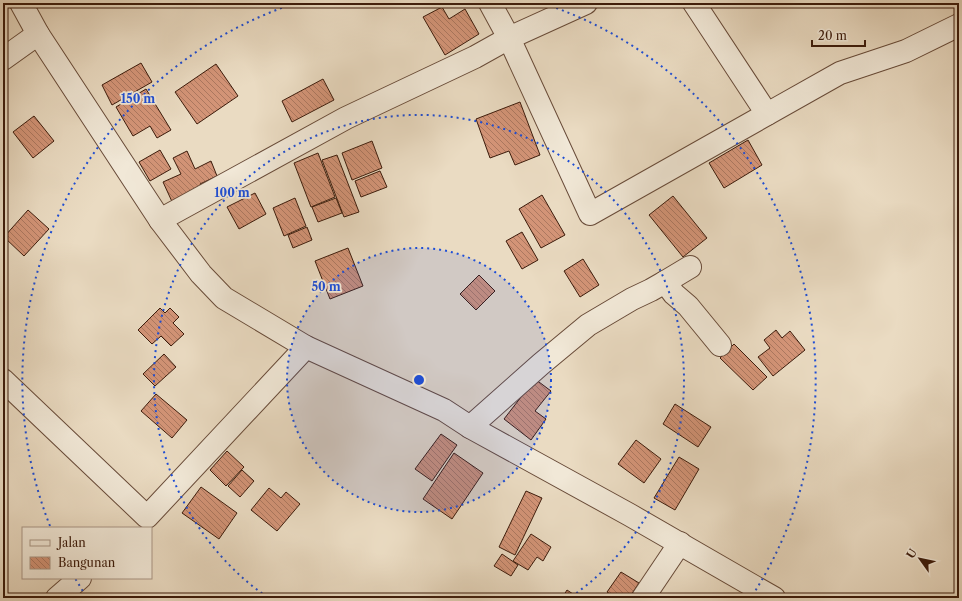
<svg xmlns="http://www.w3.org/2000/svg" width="962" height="601" font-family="'Libre Caslon Text',serif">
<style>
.building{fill:url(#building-back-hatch);stroke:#3c1b0b}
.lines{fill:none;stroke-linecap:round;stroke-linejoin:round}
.minor-casing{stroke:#684b39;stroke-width:24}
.minor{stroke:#f1e8d7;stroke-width:22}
.ring{fill:none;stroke:#1d4ed8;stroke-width:2;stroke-dasharray:2 4}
.centre{fill:#1d4ed8;stroke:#f1e8d7;stroke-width:2}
.ring-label{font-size:12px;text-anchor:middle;font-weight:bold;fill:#1d4ed8;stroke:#f1e8d7;stroke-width:3.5;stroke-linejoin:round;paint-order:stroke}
</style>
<defs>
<pattern id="building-back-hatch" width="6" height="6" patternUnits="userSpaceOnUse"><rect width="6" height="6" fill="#d39477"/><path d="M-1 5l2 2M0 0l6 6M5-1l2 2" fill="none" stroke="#ac7860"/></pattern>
</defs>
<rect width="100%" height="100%" fill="#eadbc2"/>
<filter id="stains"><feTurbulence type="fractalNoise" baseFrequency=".005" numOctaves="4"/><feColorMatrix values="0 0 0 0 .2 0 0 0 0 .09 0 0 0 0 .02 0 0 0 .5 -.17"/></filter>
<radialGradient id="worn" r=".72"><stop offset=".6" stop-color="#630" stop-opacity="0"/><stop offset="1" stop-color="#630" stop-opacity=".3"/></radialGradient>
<g class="building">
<polygon points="442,7 449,19 465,9 479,34 445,55 423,17"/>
<polygon points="141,63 152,82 112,105 102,85"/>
<polygon points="216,64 238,96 197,124 175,92"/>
<polygon points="323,79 334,100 292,122 282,101"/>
<polygon points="146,89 171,130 157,138 150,126 133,136 116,107"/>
<polygon points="520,102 540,155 515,165 509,151 490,158 476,119"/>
<polygon points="34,116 54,141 33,158 13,132"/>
<polygon points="748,140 762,165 724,188 709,163"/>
<polygon points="372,141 382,168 352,180 342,153"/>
<polygon points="160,150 171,169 150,181 139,162"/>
<polygon points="187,151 195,169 211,161 217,176 200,184 204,192 174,206 163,182 181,174 173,158"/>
<polygon points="318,153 335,197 311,207 294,163"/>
<polygon points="337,155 359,212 344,217 322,160"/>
<polygon points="380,171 387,187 361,197 355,181"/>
<polygon points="255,193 266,214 239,229 227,207"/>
<polygon points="542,195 565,235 541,248 519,209"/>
<polygon points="673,196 707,238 683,257 649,215"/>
<polygon points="295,198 306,226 284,236 273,208"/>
<polygon points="336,198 342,213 318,222 312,207"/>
<polygon points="28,210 49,229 24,256 4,237"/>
<polygon points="307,227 312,240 293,248 288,235"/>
<polygon points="522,232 538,260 522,269 506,241"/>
<polygon points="348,248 363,286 330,299 315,261"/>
<polygon points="583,259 599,285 580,297 564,271"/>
<polygon points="479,275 495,291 476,310 460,294"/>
<polygon points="160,308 165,313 170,308 179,317 173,323 184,334 171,346 161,336 152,344 138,330"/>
<polygon points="776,330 782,338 790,331 805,350 773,376 758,357 770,348 764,340"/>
<polygon points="734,344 767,377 753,390 720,358"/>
<polygon points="164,354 176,367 155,386 143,374"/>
<polygon points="535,379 551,391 535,411 546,419 531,440 504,419"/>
<polygon points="156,394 187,420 172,438 141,411"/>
<polygon points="675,404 711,427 698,447 663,424"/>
<polygon points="441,434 457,445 432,481 415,469"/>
<polygon points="636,440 661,459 644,483 618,464"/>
<polygon points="227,451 244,467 226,486 210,470"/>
<polygon points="454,453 483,473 452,519 423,499"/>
<polygon points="679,457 699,469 675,510 654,498"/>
<polygon points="242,470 254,481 240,497 228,486"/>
<polygon points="201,487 237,513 219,539 182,513"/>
<polygon points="269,488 281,498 286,492 300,504 277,531 251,510"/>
<polygon points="526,491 542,498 515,555 499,547"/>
<polygon points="531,534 551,547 543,561 537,557 528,570 513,561"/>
<polygon points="502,554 518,565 511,576 494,566"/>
<polygon points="621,572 639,583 629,598 616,598 607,592"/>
<polygon points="567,590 579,598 562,598"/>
</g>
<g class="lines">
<defs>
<g id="minor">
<polyline points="21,3 38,34 160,220 201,274 224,298 306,347 444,410 470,427 630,515 774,598"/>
<polyline points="490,3 509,38 590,214 840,73 906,51 959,25"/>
<polyline points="694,3 767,114"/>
<polyline points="3,59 38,34"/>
<polyline points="160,220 346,118 475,57 509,38 586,3"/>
<polyline points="665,282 690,267"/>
<polyline points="3,380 147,517 306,347"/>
<polyline points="470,427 541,364 588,325 632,299 651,290 665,282 674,294 688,306 720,345"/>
<polyline points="57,598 80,578"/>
<polyline points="643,598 680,543"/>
</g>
</defs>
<use href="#minor" class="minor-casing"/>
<use href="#minor" class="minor"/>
</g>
<circle cx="419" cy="380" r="132" fill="#1d4ed8" fill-opacity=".12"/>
<g class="ring">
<circle cx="419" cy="380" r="132"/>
<path d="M267 597A265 265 0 1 1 571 597"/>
<path d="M86 596A397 397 0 0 1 75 578M50 526A397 397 0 0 1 293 4M545 4A397 397 0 0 1 752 596"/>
</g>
<circle cx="419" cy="380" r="6" class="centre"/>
<g class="ring-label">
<text x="138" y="103">150 m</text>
<text x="232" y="197">100 m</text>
<text x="326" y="291">50 m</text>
</g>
<rect width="962" height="601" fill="none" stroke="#eadbc2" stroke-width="16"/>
<rect x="4" y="4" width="954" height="593" fill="none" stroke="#3c1b0b" stroke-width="2"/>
<rect x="8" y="8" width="946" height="585" fill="none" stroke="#3c1b0b"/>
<rect x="22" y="527" width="130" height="52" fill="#f1e8d7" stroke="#a99685"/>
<rect x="30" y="540" width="20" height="6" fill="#f1e8d7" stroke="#a99685"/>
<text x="58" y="547" font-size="12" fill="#3c1b0b">Jalan</text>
<rect x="30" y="557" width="20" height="12" fill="url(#building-back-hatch)" stroke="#a99685"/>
<text x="58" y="567" font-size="12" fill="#3c1b0b">Bangunan</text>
<g transform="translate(920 559) rotate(303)" stroke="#f1e8d7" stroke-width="3" paint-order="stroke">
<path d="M0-3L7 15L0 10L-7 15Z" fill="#3c1b0b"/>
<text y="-6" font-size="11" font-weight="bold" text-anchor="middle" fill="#3c1b0b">U</text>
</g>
<path d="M812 40v6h53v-6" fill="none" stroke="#3c1b0b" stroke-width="2"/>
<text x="818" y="40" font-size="12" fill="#3c1b0b" stroke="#f1e8d7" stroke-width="3" paint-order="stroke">20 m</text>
<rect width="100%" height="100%" filter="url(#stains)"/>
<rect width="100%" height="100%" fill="url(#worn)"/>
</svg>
